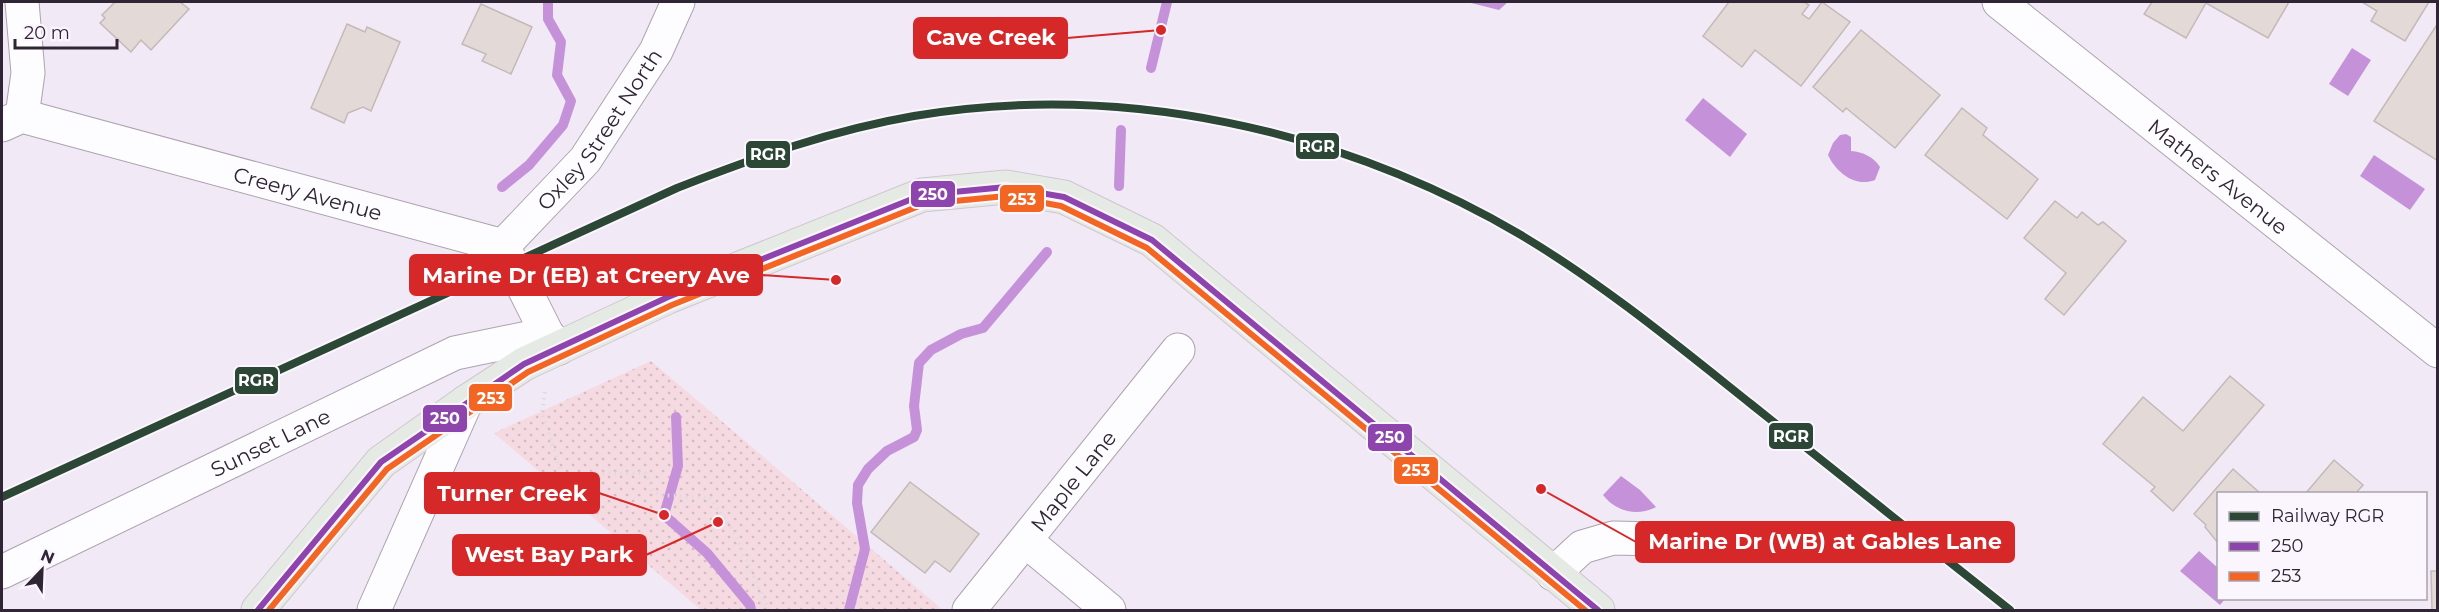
<svg xmlns="http://www.w3.org/2000/svg" width="2439" height="612" font-family="Montserrat,sans-serif">
<style>
.park{fill:url(#park-dots)}
.water{fill:#c592da}
.lines{fill:none;stroke-linecap:round;stroke-linejoin:round}
.stream{stroke:#c592da;stroke-width:10}
.building{fill:#e3d9d7;stroke:#c3bab8;stroke-width:1.5}
.minor-casing{stroke:#aca3af;stroke-width:35}
.major-casing{stroke:#cdc7cf;stroke-width:35}
.path{stroke:#dedbdf;stroke-width:4;stroke-dasharray:1.5 4.5;stroke-linecap:butt}
.minor{stroke:#fdfcfe;stroke-width:33}
.major{stroke:#e6eae4;stroke-width:33}
.bus-1-casing{stroke:#fbf6fe;stroke-width:10}
.bus-2-casing{stroke:#fbf6fe;stroke-width:10}
.bus-1{stroke:#8e44ad;stroke-width:6}
.bus-2{stroke:#f26522;stroke-width:6}
.rail-1-casing{stroke:#fbf6fe;stroke-width:12}
.rail-1{stroke:#2c4736;stroke-width:8}
.labels{text-anchor:middle;dominant-baseline:central;stroke-width:4.5;stroke-linejoin:round;paint-order:stroke}
.street-label{font-size:21px;fill:#2f2534;stroke:#fbf6fe}
.leader{fill:none;stroke:#d62828;stroke-width:2}
.callout-dot{fill:#d62828;stroke:#fbf6fe;stroke-width:2}
.callout{fill:#d62828;stroke:#d62828;stroke-width:2}
.callout-label{font-size:22px;text-anchor:middle;font-weight:bold;fill:#fff}
.line-badge{stroke:#fbf6fe;stroke-width:2}
.badge-label{font-size:16px;text-anchor:middle;font-weight:bold;fill:#fff}
</style>
<defs>
<pattern id="park-dots" width="8" height="8" patternUnits="userSpaceOnUse" patternTransform="scale(1.5)"><rect width="8" height="8" fill="#f6dae1"/><path d="M2 2h.1M6 6h.1" fill="none" stroke="#d3bbc2" stroke-width="1.8" stroke-linecap="round"/></pattern>
</defs>
<rect width="100%" height="100%" fill="#f2e9f6"/>
<polygon class="park" points="651,361 943,610 701,610 494,433"/>
<g class="water">
<polygon points="1467,2 1508,2 1499,10"/>
<polygon points="2352,48 2371,60 2348,96 2329,84"/>
<polygon points="1703,98 1747,134 1730,157 1685,120"/>
<path d="M1846,134L1851,137V151C1863,152 1874,157 1880,167L1875,180C1855,188 1836,172 1828,155L1833,143L1840,135Z"/>
<polygon points="2374,155 2425,189 2410,210 2360,176"/>
<path d="M1621,476L1640,490L1656,507C1637,517 1615,511 1603,495Z"/>
<polygon points="2199,551 2218,568 2218,598 2225,599 2220,605 2180,571"/>
</g>
<g class="lines">
<g class="stream">
<polyline points="1151,68 1167,2"/>
<polyline points="1119,186 1121,130"/>
<polyline points="502,187 529,165 563,125 571,101 557,75 561,42 548,19 548,2"/>
<polyline points="676,417 678,466 664,515 707,553 750,605 751,610"/>
<polyline points="849,610 865,549 857,503 858,485 868,469 887,451 914,437 917,430 914,406 919,363 931,350 961,334 983,328 1047,252"/>
</g>
</g>
<g class="building">
<polygon points="115,2 180,2 189,9 151,50 141,40 131,52 100,23 105,18 102,15"/>
<polygon points="1729,2 1804,2 1809,5 1802,14 1809,19 1822,2 1850,22 1801,86 1755,50 1742,67 1703,36"/>
<polygon points="2152,2 2289,2 2268,38 2206,3 2186,38 2144,14"/>
<polygon points="2362,2 2429,2 2405,41 2371,21 2377,11"/>
<polygon points="481,4 532,27 511,74 482,61 486,54 462,44"/>
<polygon points="2438,23 2438,161 2374,121"/>
<polygon points="347,24 365,32 367,27 400,42 371,111 363,107 348,113 344,123 311,108"/>
<polygon points="1861,30 1940,95 1895,148 1846,108 1843,112 1813,87"/>
<polygon points="1962,108 1987,128 1983,135 2038,179 2007,219 1925,155"/>
<polygon points="2055,201 2077,218 2082,212 2098,225 2103,222 2126,241 2064,315 2045,299 2066,273 2024,238"/>
<polygon points="2230,376 2264,405 2173,511 2151,491 2155,487 2103,444 2143,397 2183,431"/>
<polygon points="2334,460 2363,485 2355,494 2305,494"/>
<polygon points="2233,469 2261,494 2218,494 2218,543 2205,527 2206,525 2194,514"/>
<polygon points="910,482 979,534 950,572 935,561 925,573 871,532"/>
<polygon points="2431,571 2438,571 2438,610 2432,610"/>
</g>
<g class="lines">
<defs>
<g id="minor">
<path id="s1" d="M1999,2L2438,351"/>
<polyline points="22,116 28,73 22,2"/>
<path id="s2" d="M2,125L22,116L503,246L547,334L559,348"/>
<path id="s3" d="M503,246L585,160L656,51L678,2"/>
<polyline points="1026,541 1109,610"/>
<path id="s4" d="M2,572L455,353L547,334"/>
<polyline points="1553,574 1582,547 1613,538 1850,543"/>
<polyline points="374,610 466,402"/>
<path id="s5" d="M969,610L1178,350"/>
</g>
<polyline id="major" points="258,610 381,462 466,402 524,364 668,297 922,195 1006,187 1064,197 1152,240 1598,610"/>
</defs>
<use href="#minor" class="minor-casing"/>
<use href="#major" class="major-casing"/>
<polyline class="path" points="545,392 542,413 562,474 645,473 652,490 660,495 710,498 734,532 769,610"/>
<use href="#minor" class="minor"/>
<use href="#major" class="major"/>
<defs>
<polyline id="bus-1" points="258,610 381,462 524,364 668,297 922,195 1006,187 1064,197 1152,240 1598,610"/>
<polyline id="bus-2" points="269,610 387,469 528,372 672,305 924,204 1006,196 1061,206 1147,248 1585,610"/>
</defs>
<use href="#bus-1" class="bus-1-casing"/>
<use href="#bus-2" class="bus-2-casing"/>
<use href="#bus-1" class="bus-1"/>
<use href="#bus-2" class="bus-2"/>
<defs>
<path id="rail-1" d="M2,497L677,188C754,158 832,130 914,116C1122,81 1340,129 1521,235C1603,284 1677,345 1751,404C1837,473 1924,541 2010,610"/>
</defs>
<use href="#rail-1" class="rail-1-casing"/>
<use href="#rail-1" class="rail-1"/>
</g>
<g class="labels">
<g class="street-label">
<text stroke="none"><textPath href="#s3" startOffset="152">Oxley Street North</textPath></text>
<text stroke="none"><textPath href="#s1" startOffset="280">Mathers Avenue</textPath></text>
<text stroke="none"><textPath href="#s2" startOffset="318">Creery Avenue</textPath></text>
<text stroke="none"><textPath href="#s4" startOffset="298">Sunset Lane</textPath></text>
<text stroke="none"><textPath href="#s5" startOffset="166">Maple Lane</textPath></text>
</g>
</g>
<path class="leader" d="M1161 30L1067 38M836 280L762 275M664 515L599 493M1541 489L1636 542M718 522L646 555"/>
<g class="callout-dot">
<circle cx="1161" cy="30" r="6"/>
<circle cx="836" cy="280" r="6"/>
<circle cx="664" cy="515" r="6"/>
<circle cx="1541" cy="489" r="6"/>
<circle cx="718" cy="522" r="6"/>
</g>
<g class="callout">
<rect x="914" y="18" width="153" height="40" rx="6"/>
<rect x="410" y="255" width="352" height="40" rx="6"/>
<rect x="425" y="473" width="174" height="40" rx="6"/>
<rect x="1636" y="522" width="378" height="40" rx="6"/>
<rect x="453" y="535" width="193" height="40" rx="6"/>
</g>
<g class="callout-label">
<text x="991" y="45">Cave Creek</text>
<text x="586" y="283">Marine Dr (EB) at Creery Ave</text>
<text x="512" y="501">Turner Creek</text>
<text x="1825" y="549">Marine Dr (WB) at Gables Lane</text>
<text x="549" y="562">West Bay Park</text>
</g>
<g class="line-badge">
<rect x="1295" y="132" width="45" height="28" rx="6" fill="#2c4736"/>
<rect x="745" y="140" width="46" height="29" rx="6" fill="#2c4736"/>
<rect x="910" y="180" width="46" height="28" rx="6" fill="#8e44ad"/>
<rect x="999" y="184" width="46" height="29" rx="6" fill="#f26522"/>
<rect x="234" y="366" width="45" height="29" rx="6" fill="#2c4736"/>
<rect x="468" y="383" width="45" height="29" rx="6" fill="#f26522"/>
<rect x="422" y="404" width="46" height="29" rx="6" fill="#8e44ad"/>
<rect x="1768" y="422" width="46" height="28" rx="6" fill="#2c4736"/>
<rect x="1367" y="423" width="46" height="29" rx="6" fill="#8e44ad"/>
<rect x="1393" y="456" width="46" height="29" rx="6" fill="#f26522"/>
</g>
<g class="badge-label">
<text x="1317" y="152">RGR</text>
<text x="768" y="160">RGR</text>
<text x="933" y="200">250</text>
<text x="1022" y="205">253</text>
<text x="256" y="386">RGR</text>
<text x="491" y="404">253</text>
<text x="445" y="424">250</text>
<text x="1791" y="442">RGR</text>
<text x="1390" y="443">250</text>
<text x="1416" y="476">253</text>
</g>
<rect width="2439" height="612" fill="none" stroke="#2f2534" stroke-width="6"/>
<rect x="2217" y="492" width="210" height="108" fill="#fbf6fe" stroke="#a9a2ad" stroke-width="1.5"/>
<rect x="2229" y="512" width="30" height="9" fill="#2c4736" stroke="#a9a2ad" stroke-width="1.5"/>
<text x="2271" y="522" font-size="18" fill="#2f2534">Railway RGR</text>
<rect x="2229" y="542" width="30" height="9" fill="#8e44ad" stroke="#a9a2ad" stroke-width="1.5"/>
<text x="2271" y="552" font-size="18" fill="#2f2534">250</text>
<rect x="2229" y="572" width="30" height="9" fill="#f26522" stroke="#a9a2ad" stroke-width="1.5"/>
<text x="2271" y="582" font-size="18" fill="#2f2534">253</text>
<g transform="translate(42 570) rotate(23)" stroke="#fbf6fe" stroke-width="4.5" paint-order="stroke">
<path d="M0-4.5L10 22L0 15L-10 22Z" fill="#2f2534"/>
<text y="-9" font-size="16" font-weight="bold" text-anchor="middle" fill="#2f2534">N</text>
</g>
<path d="M15 39v9h102v-9" fill="none" stroke="#2f2534" stroke-width="3"/>
<text x="24" y="39" font-size="18" fill="#2f2534" stroke="#fbf6fe" stroke-width="4.5" paint-order="stroke">20 m</text>
</svg>
